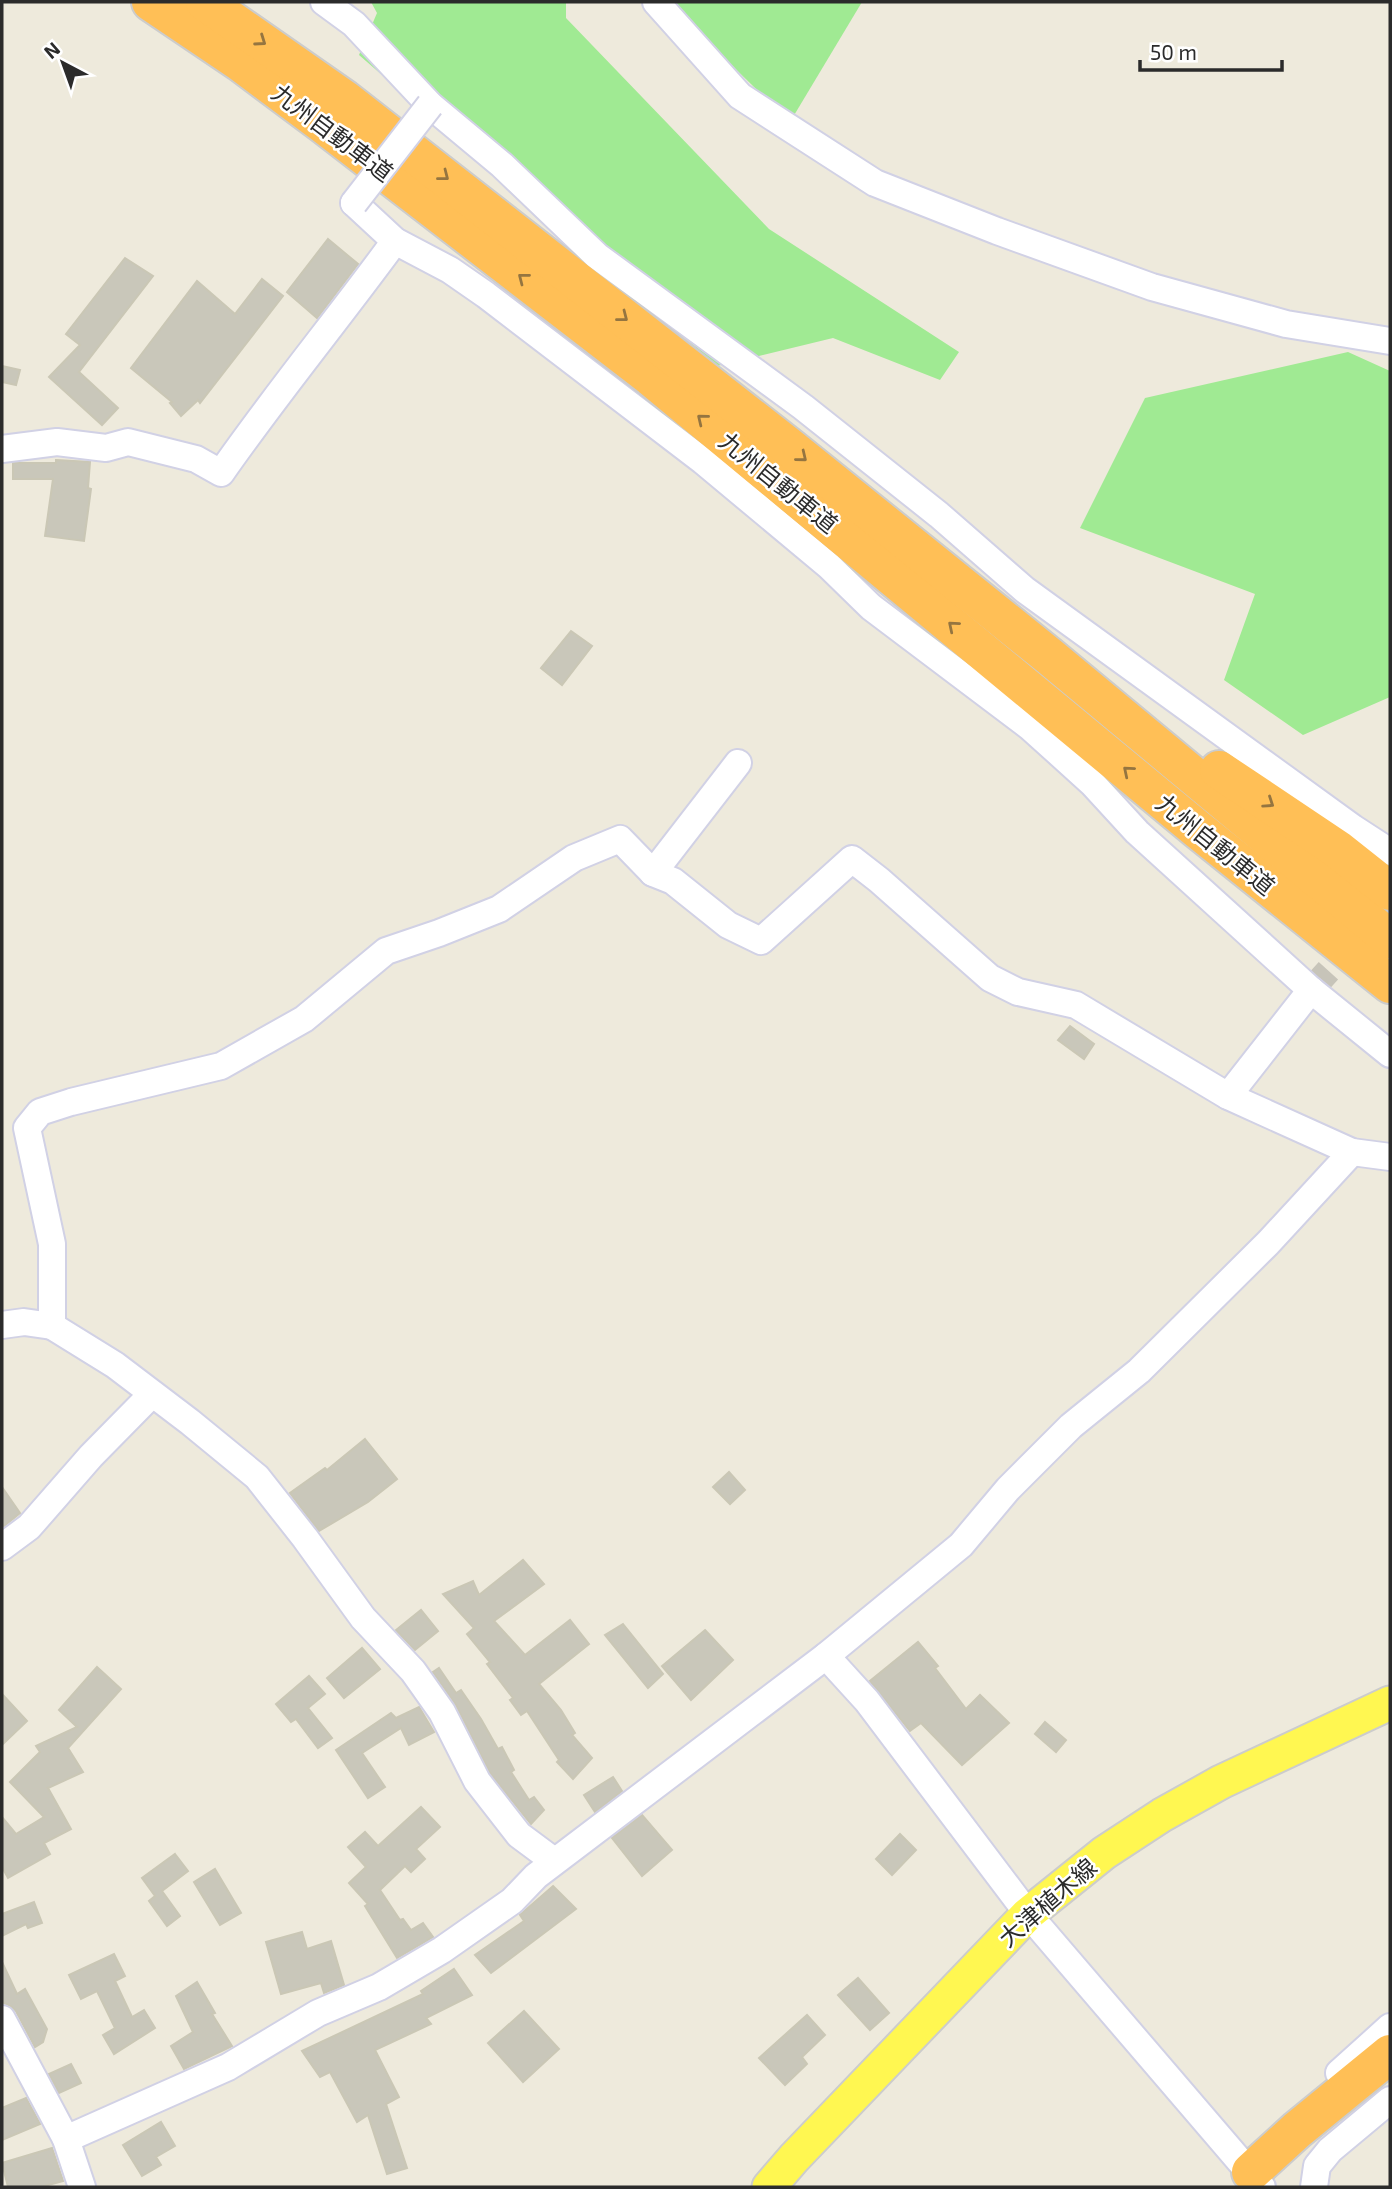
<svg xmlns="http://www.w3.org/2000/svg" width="1392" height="2189" font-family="'Exo 2','Noto Sans JP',sans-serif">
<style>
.green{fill:#a0ea93}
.building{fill:#c9c7ba;stroke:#cac7b5;stroke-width:2}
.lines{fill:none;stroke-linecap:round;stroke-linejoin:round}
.minor-tunnel{stroke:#c7c4b9;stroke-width:26;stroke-dasharray:26 13;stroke-linecap:butt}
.minor-casing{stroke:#d1d1e5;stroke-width:30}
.major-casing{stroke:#ccc;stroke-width:37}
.highway-casing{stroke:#ccc;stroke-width:42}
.minor{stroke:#fff;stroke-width:26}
.major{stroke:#fff751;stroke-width:33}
.highway{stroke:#ffbf56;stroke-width:38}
.minor-bridge-casing{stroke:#d1d1e5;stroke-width:30;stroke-linecap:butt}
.minor-bridge{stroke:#fff;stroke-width:26}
.oneway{stroke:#957540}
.labels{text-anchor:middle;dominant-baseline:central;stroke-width:5;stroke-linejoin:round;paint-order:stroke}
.street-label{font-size:24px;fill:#2b2b2b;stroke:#fff}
</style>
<rect width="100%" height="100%" fill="#eeeadc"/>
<g class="green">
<polygon points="371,2 566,2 566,18 769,229 959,352 940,380 833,338 717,366 359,55 377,13"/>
<polygon points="667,2 862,2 790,122"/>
<polygon points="1348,352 1390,371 1390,697 1303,735 1224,680 1255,594 1080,528 1145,398"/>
</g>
<g class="building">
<polygon points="328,239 358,264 317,318 287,292"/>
<polygon points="125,258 153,276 79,372 118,408 102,425 49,377 80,345 66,334"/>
<polygon points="262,279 283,296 200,403 198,400 181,416 170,403 172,402 131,368 197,281 235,314"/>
<polygon points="2,366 20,370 16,385 2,382"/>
<polygon points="56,460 90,462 88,488 91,489 84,541 45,536 53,479 13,479 13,463 56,463"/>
<polygon points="571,631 592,646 562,685 541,668"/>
<polygon points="1070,1026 1094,1044 1084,1059 1058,1040"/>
<polygon points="365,1439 397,1479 368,1502 319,1531 290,1493 325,1468 327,1470"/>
<polygon points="729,1472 745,1490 730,1504 713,1487"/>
<polygon points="2,1487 20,1513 4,1526 2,1523"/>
<polygon points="523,1560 544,1584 494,1621 525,1655 570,1620 589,1644 539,1684 561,1710 575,1733 572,1735 592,1758 573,1779 557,1762 559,1760 527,1711 521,1715 510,1700 513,1698 487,1664 490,1662 467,1634 474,1628 443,1594 473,1581 479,1595"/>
<polygon points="421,1610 438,1631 415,1650 396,1630"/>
<polygon points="623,1624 663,1674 648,1688 605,1635"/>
<polygon points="705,1630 733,1660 691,1700 662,1666"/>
<polygon points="918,1642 938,1666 935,1668 966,1709 980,1695 1009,1723 962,1765 921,1723 910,1731 870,1681"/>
<polygon points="362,1648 380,1669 344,1698 327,1678"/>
<polygon points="97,1667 121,1689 68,1748 83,1772 48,1788 71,1829 44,1843 50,1854 8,1878 2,1867 2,1817 16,1834 44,1817 10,1782 40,1752 36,1746 77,1727 59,1710"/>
<polygon points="439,1668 456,1693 461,1690 481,1719 498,1749 502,1747 514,1770 511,1772 529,1800 534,1797 544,1810 531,1824 490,1773 456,1705 433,1672"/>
<polygon points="309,1676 325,1694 308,1708 332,1738 318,1748 296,1719 291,1722 276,1704"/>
<polygon points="2,1694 27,1721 2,1745"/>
<polygon points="419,1707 434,1732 409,1745 401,1728 362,1753 385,1787 368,1798 336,1750 391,1713 396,1718"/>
<polygon points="1045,1722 1066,1740 1056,1752 1035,1734"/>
<polygon points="613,1777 622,1791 595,1812 584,1795"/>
<polygon points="421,1807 440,1827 416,1849 425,1859 411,1872 405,1866 380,1890 400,1920 403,1919 411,1930 423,1923 433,1937 397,1958 365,1906 368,1904 349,1883 366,1867 348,1847 365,1832 378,1846"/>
<polygon points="642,1815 672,1850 642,1876 612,1838"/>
<polygon points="900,1834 916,1850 892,1875 876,1859"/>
<polygon points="175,1854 188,1871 162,1891 180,1916 167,1926 149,1901 155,1896 142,1878"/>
<polygon points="215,1869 241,1913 220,1925 194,1882"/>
<polygon points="553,1886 576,1909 491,1973 475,1955 524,1921 520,1915"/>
<polygon points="34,1902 42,1923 28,1928 26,1924 2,1936 2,1914"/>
<polygon points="302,1932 307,1949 331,1941 344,1985 324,1993 321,1983 281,1994 266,1942"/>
<polygon points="114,1954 125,1976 115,1981 132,2017 144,2010 155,2028 114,2054 103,2035 115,2028 97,1991 81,1999 69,1975"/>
<polygon points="2,1962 17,1994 25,1989 47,2029 43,2042 35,2047 16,2011 11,2006 2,2002"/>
<polygon points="454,1969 472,1995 426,2018 431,2024 375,2050 399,2097 386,2104 407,2168 387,2174 368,2115 357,2122 330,2072 320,2077 302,2051 423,1994 421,1991"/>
<polygon points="858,1978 889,2013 870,2030 838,1995"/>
<polygon points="197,1982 215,2013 212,2014 232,2046 184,2069 171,2046 193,2032 176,1996"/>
<polygon points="524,2011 559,2049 523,2082 488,2043"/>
<polygon points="807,2015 825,2035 802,2057 807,2064 785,2085 759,2058"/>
<polygon points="71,2064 81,2083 59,2093 49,2074"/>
<polygon points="26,2098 40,2124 2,2140 2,2108"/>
<polygon points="161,2122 175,2146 156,2157 161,2165 142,2176 123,2145"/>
<polygon points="52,2148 63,2181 41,2187 8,2187 2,2163"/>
</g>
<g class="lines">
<polyline class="minor-tunnel" points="1311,990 1357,939"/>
<defs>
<g id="minor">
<polyline points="324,2 354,24 430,105 502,165 597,256 803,407 939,515 1025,590 1353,828 1390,852"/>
<polyline points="656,2 740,96 875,183 997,231 1152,287 1286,324 1390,341"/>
<polyline points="354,203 395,241 450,270 486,295 703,461 829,566 871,607 1030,727 1092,783 1137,832 1311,990 1390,1054"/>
<path d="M2,449L57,442L106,448L128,442L196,459L221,473C276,394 338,319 395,241"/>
<polyline points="653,873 738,763"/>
<polyline points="1228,1096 1311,990"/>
<polyline points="2,1325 24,1322 52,1326"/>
<polyline points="2,1547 29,1527 91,1456 152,1394"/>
<polyline points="826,1656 867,1701 1028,1914 1262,2187"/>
<polyline points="554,1861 519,1835 477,1781 442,1712 413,1671 363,1618 305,1538 257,1477 190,1422 115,1365 52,1326 52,1244 27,1128 40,1112 71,1102 221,1066 304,1019 386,951 439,933 499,909 574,858 620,839 653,873 673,881 728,925 761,941 852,859 879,880 990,978 1018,992 1076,1005 1228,1096 1352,1152 1390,1157"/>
<polyline points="2,2019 66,2139 82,2187"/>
<polyline points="1339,2073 1390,2027"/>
<polyline points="66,2139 228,2067 318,2013 379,1987 442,1950 512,1901 536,1876 826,1656 961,1545 1008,1489 1071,1426 1139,1371 1268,1243 1352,1152"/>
<polyline points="1314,2187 1317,2166 1330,2150 1390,2100"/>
</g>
<polyline id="major" points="769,2187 794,2158 1028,1914 1104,1853 1162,1815 1221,1782 1390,1703"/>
<g id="highway">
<polyline points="151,2 240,62 323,124 651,377 1197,829 1390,984"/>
<polyline points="205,2 344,99 788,446 1049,656 1390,939"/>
<polyline points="1219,770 1337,849 1390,891"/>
<polyline points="1251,2172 1297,2130 1390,2054"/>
</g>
</defs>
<use href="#minor" class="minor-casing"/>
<use href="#major" class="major-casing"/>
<use href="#highway" class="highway-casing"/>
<use href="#minor" class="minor"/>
<use href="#major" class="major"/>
<use href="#highway" class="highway"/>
<defs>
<polyline id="minor-bridge" points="354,203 430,105"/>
</defs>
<use href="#minor-bridge" class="minor-bridge-casing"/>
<use href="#minor-bridge" class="minor-bridge"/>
</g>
<defs><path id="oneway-chevron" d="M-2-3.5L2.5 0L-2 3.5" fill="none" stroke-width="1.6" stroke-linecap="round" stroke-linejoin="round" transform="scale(1.75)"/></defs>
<g class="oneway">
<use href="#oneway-chevron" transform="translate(261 41) rotate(35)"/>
<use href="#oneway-chevron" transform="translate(444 176) rotate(38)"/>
<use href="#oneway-chevron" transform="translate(523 278) rotate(-142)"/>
<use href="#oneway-chevron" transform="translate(623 317) rotate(38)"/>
<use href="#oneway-chevron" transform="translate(702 419) rotate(-141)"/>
<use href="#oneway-chevron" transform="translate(802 457) rotate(39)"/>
<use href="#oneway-chevron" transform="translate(953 626) rotate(-140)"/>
<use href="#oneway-chevron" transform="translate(1128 771) rotate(-140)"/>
<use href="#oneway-chevron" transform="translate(1269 803) rotate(34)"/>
</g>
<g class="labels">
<g class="street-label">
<text transform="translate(333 132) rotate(37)">九州自動車道</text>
<text transform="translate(779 482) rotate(39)">九州自動車道</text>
<text transform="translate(1216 844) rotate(39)">九州自動車道</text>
<text transform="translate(1047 1902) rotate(-41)">大津植木線</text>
</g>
</g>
<rect width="1392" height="2189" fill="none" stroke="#2b2b2b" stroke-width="7"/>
<g transform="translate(63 63) rotate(319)" stroke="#ffffff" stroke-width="5" paint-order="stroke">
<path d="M0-5L12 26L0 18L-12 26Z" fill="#2b2b2b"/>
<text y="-10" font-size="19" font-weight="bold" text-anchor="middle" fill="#2b2b2b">N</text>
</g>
<path d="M1140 60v10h142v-10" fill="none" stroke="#2b2b2b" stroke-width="3.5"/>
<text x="1150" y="60" font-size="21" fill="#2b2b2b" stroke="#ffffff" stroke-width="5" paint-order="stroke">50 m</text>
</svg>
